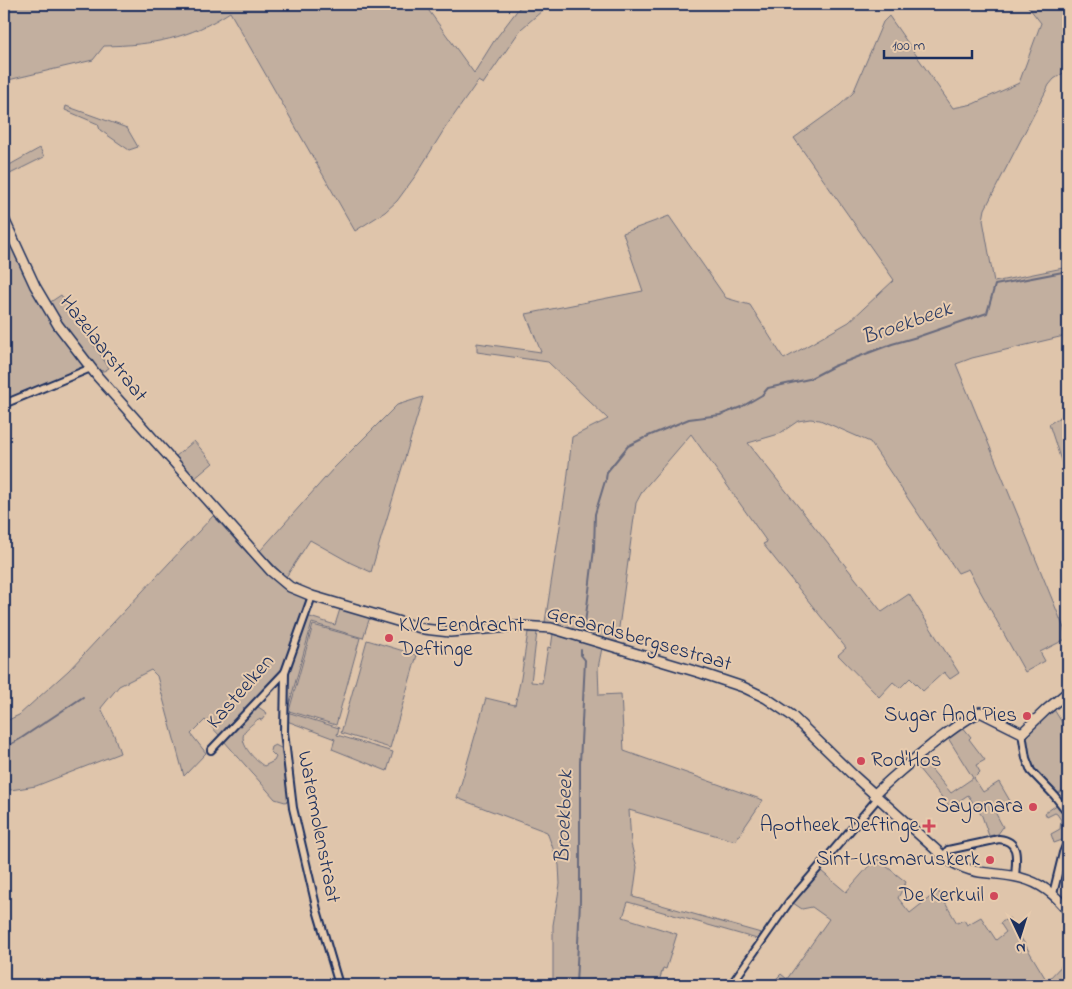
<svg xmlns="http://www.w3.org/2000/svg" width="1072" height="989" font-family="'Indie Flower',sans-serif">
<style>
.green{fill:#c2af9f;stroke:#6e6f7e}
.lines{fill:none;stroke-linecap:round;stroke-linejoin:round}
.stream{stroke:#686a7d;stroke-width:2}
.street-casing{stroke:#1b2f5e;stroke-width:10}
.secondary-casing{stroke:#1b2f5e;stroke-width:12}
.street{stroke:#e7cbae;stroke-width:6}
.secondary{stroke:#e7cbae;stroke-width:9}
.poi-dot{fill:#d1495b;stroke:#e7cbae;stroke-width:2}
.labels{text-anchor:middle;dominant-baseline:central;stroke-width:4;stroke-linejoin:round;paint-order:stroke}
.street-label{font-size:21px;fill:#1b2f5e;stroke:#e7cbae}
.poi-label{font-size:21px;fill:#1b2f5e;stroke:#e7cbae;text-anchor:end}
.water-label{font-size:22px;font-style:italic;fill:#2e3e66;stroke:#e7cbae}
</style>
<rect width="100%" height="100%" fill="#dfc5ab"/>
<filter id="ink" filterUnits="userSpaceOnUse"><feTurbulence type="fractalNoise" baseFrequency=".02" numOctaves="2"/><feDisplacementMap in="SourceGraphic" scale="10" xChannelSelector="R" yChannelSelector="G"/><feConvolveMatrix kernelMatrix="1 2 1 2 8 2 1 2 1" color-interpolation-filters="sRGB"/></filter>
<g filter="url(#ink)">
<g class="green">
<path d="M4,4H424L474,73L494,41L519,8L524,4H550L521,29L483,84L478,81L445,128L416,175L397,201L385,212L355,231L230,12C189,39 152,45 104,46L93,60L4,81Z"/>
<polygon points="1026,4 1068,4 1068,70 1054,79 1049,85 985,209 983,220 994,282 1068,267 1068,335 972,358 956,364 1068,638 1040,652 1045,661 1025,672 968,569 958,573 870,442 820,420 810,419 798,421 779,434 748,443 882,612 909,594 959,673 950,679 944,672 923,691 910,678 900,688 893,682 879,697 838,655 846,648 763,544 767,542 691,434 643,490 636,503 617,642 545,622 567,482 572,437 608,419 548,362 477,352 477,343 541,352 526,314 643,291 623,233 669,216 726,298 750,305 784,359 849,322 894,280 794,138 840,105 853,93 883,22 889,16 953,108 973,104 1019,83 1041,23"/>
<polygon points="66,106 127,128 138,147 129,150 100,130 98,124 65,110"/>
<polygon points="40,148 44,157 4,177 4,168"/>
<polygon points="4,228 50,319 84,368 4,401"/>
<polygon points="61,295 109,368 104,371 96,370 69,335 49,303"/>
<polygon points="423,397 371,572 351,563 310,540 286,577 260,551 333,469 397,405"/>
<polygon points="1068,412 1068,482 1049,424"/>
<polygon points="194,441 213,463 194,479 175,457"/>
<path d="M213,516C239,542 272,587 306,598V602L283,671L221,737L205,720L191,734L206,753L184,776L157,676L151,670L119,686L101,708L114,735L120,753L36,786L4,791V722L19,715L69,670Z"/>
<polygon points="340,609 370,617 363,638 312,623 287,712 339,728 337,735 393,752 387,771 332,749 335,739 287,721 289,672 307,616 335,625"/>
<polygon points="313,625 360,638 336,725 289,711"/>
<polygon points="528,632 537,632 531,682 542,683 548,647 551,648 553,634 602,648 598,668 599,695 621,694 624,751 763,800 735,841 629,810 631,844 637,867 633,897 761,933 757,939 628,902 623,917 677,934 666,969 663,968 658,985 553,985 553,925 560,884 559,865 547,832 457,798 486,698 515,705 521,678"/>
<polygon points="367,640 417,655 390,748 341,733"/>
<path d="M257,706L267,713L262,720L258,719C254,723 246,728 244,733C239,745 256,761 264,766L274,761L276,757L270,751L271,747L275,745L283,749L290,800L285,802L275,799L224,741Z"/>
<path d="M1053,708L1068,732V788L1056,794C1040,777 1022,761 1027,734Z"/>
<polygon points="962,726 971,737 969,739 985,760 976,765 980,772 974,778 983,792 999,782 1010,801 995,812 1003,827 998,834 989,836 982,816 968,795 950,807 914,763 922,758 951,793 973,778 948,738"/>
<polygon points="1058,804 1068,818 1068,836 1065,839 1054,843 1051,834 1060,829 1061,820 1057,814 1055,813 1047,817 1045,813"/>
<polygon points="876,858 906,882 898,898 910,913 938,891 957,923 964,920 967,925 981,917 996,940 1006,932 1000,923 1009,918 1047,981 1066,961 1068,963 1068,985 770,985 781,974 787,979 829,919 812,907 802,909 793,903 821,871 846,892"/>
</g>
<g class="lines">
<g class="stream">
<polyline points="743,406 762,395 768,388 809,379 834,366 892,344 917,337 987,313 995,285 1068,271"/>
<polyline points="646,437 689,419 720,415 741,407"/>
<polyline points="606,479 607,472 628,446 644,438"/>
<polyline points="584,632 594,549 595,514 605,481"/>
<polyline points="4,748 20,739 83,697"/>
<polyline points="576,985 580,901 580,763 585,660 581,655 581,650"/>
</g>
<defs>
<g id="street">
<polyline points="4,404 91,368"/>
<polyline points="285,672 284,732 293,808 317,910 339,985"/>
<polyline points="1022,733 1026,758 1031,771 1054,795 1068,813"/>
<polyline points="211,750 285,672 312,596"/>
<path d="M944,857L948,850L999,839C1021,841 1016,860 1015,877"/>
<polyline points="1053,894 1063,853 1068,841"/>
<polyline points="731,985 789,902 878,798"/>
</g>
<g id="secondary">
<path d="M4,219L35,286L58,325L98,377L271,571L290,587L312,596L424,629L450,632L521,626L551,628L701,673L743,687L766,698L791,715L853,775L944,857C975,878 989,870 1021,878C1041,883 1056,895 1068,911"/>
<path d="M874,795C893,776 913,760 934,743C949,732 963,720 980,712L1022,733L1046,710L1068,692"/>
</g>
</defs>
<use href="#street" class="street-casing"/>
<use href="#secondary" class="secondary-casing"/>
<use href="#street" class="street"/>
<use href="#secondary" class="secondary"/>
</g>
</g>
<g class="poi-dot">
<circle cx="389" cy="638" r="5"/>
<circle cx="1027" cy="716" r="5"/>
<circle cx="861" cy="761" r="5"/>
<circle cx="1033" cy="807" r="5"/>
<path d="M926.5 818.5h5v5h5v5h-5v5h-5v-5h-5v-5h5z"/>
<circle cx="990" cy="860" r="5"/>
<circle cx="994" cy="896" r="5"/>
</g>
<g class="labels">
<g class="street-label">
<text transform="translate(103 349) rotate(52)">Hazelaarstraat</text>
<text transform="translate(639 639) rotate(16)">Geraardsbergsestraat</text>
<text transform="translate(241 692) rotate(-49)">Kasteelken</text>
<text transform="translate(318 827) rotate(79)">Watermolenstraat</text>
</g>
<g class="poi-label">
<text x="399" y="626" text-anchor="start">KVC Eendracht<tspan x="399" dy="24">Deftinge</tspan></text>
<text x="1017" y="716">Sugar And Pies</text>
<text x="871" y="761" text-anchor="start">Rod'Hos</text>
<text x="1023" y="807">Sayonara</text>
<text x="919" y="826">Apotheek Deftinge</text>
<text x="980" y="860">Sint-Ursmaruskerk</text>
<text x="984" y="896">De Kerkuil</text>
</g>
<g class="water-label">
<text transform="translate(907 324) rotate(-19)">Broekbeek</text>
<text transform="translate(565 817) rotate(-88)">Broekbeek</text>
</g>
</g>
<rect width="1072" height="989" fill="none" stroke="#e7cbae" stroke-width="20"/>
<rect x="10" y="10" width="1052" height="969" fill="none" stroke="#1b2f5e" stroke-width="2" filter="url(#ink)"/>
<g transform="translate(1020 936) rotate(176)" stroke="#e7cbae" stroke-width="4" paint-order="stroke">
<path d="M0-4L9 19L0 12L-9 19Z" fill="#1b2f5e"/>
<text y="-8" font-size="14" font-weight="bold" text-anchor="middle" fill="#1b2f5e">N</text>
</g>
<path d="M884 50v8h88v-8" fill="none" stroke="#1b2f5e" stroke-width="2.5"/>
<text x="892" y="50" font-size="15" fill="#1b2f5e" stroke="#e7cbae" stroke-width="4" paint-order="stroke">100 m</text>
</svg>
